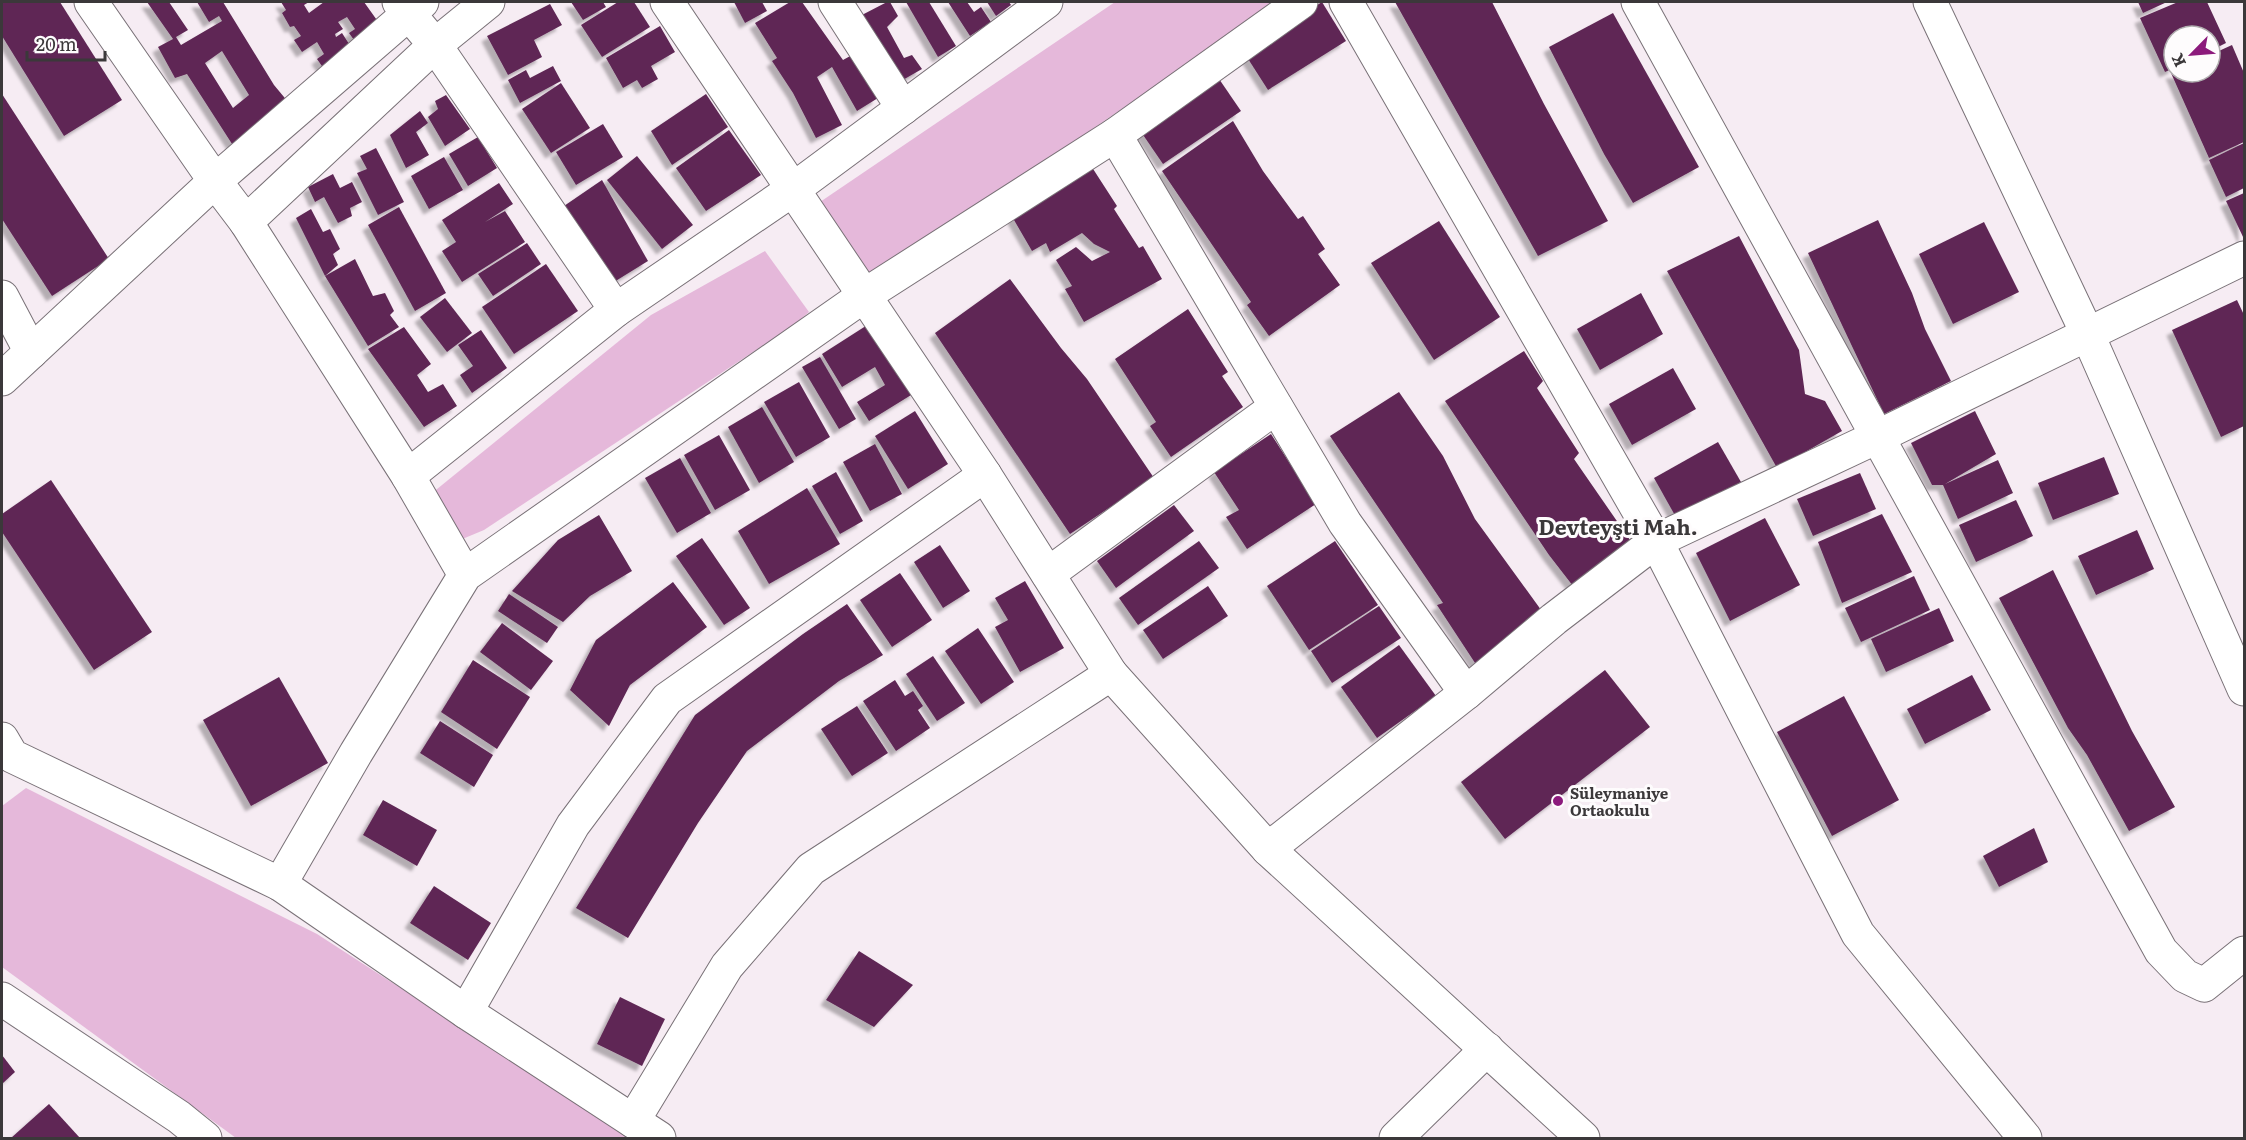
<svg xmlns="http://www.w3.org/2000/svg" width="2246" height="1140" font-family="Literata,serif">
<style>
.green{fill:#e5b8da}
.building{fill:#5e2854;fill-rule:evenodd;filter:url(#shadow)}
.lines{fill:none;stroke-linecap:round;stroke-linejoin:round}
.minor-casing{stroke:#797177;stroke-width:35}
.minor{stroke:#fff;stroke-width:33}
.poi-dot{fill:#8c1a7c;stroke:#fefcfd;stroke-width:2}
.labels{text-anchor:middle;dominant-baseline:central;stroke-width:6;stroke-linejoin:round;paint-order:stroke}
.poi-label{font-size:15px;font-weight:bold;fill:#3b383a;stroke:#fefcfd;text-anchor:start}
.district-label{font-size:21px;font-weight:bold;fill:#3b383a;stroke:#fefcfd}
</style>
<defs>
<filter id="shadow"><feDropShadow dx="-5.5" dy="5.5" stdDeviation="1.5" flood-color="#0004"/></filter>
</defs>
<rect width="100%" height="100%" fill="#f6ecf3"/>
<g class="green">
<polygon points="1115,2 1278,2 878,276 865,279 820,202"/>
<polygon points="765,251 809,312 794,325 484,530 460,540 426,498 651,315"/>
<polygon points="26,788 317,934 589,1110 628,1138 236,1138 2,967 2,806"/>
</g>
<g class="building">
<polygon points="2,2 60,2 122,100 64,136 2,36"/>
<path d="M147,2H169L188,30L176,37L181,45L222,21L219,16L209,22L197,2H223L274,85L289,103L234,147L187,74L175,78L158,47L173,39ZM222,51L249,95L233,108L205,63Z"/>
<polygon points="281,2 309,2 304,5 309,13 324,2 364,2 379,23 354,40 349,33 355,29 347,17 338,22 343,29 335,34 336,37 342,33 353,50 324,69 317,59 324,54 317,42 302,52 294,40 301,36 294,26 290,27 282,13 286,10"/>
<polygon points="571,2 603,2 606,7 583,20"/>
<polygon points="618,2 634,2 650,27 602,57 581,25"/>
<polygon points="734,2 762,2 767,11 745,23"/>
<polygon points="790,2 802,2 843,60 852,55 878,98 857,111 832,67 817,77 842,125 816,138 793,93 772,61 777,58 755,23"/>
<polygon points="887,2 890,2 898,16 887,27 904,58 912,55 922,69 901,81 860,16"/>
<polygon points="906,2 929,2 956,46 938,57"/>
<polygon points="948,2 967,2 974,12 981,7 991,22 970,36"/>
<polygon points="987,2 1009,2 1011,5 996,16"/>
<polygon points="1322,2 1346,41 1268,90 1243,51"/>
<polygon points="1395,2 1492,2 1544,104 1608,221 1538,256"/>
<polygon points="2138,2 2167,2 2143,13"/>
<polygon points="2178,2 2207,2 2226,43 2210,51 2210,36 2174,36 2174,68 2165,72 2140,18"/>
<polygon points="550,4 562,25 534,40 542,57 508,75 487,36"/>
<polygon points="1613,13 1699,167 1633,203 1604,154 1549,47"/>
<polygon points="660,26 675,52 651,66 658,79 642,88 637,80 623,88 606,58"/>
<polygon points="2232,45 2244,73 2244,142 2209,158 2171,73 2210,72 2210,55"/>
<polygon points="553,66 561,81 520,103 508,80 526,70 530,78"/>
<polygon points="1217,76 1241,111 1163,164 1139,129"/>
<polygon points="561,83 590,128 551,153 522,109"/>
<polygon points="2,94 109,259 52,296 2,219"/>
<polygon points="706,94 728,127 672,165 651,131"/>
<polygon points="446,95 470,129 445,146 428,117 438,109 435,101"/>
<polygon points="420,111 428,123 416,132 429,155 406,168 390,135"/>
<polygon points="1233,121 1263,171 1298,219 1303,216 1325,249 1318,254 1340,285 1269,336 1247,305 1251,302 1162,171"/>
<polygon points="603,124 623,157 576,185 556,152"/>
<polygon points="729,130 761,175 706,211 676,168"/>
<polygon points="478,137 497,168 468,186 449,154"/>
<polygon points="2244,143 2244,188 2226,197 2209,160"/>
<polygon points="376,148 404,202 378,215 357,173 367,169 360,156"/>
<polygon points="637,156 693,225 662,249 607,180"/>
<polygon points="444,157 463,190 429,209 411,176"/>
<polygon points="1086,158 1117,206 1114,209 1139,248 1143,246 1162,279 1084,322 1065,289 1072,286 1056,260 1076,247 1092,261 1110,252 1094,244 1082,233 1050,252 1046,243 1032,251 1007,208"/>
<polygon points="333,174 340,188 352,182 362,202 350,208 352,216 338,223 324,197 315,202 308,187"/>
<polygon points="602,180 648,261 614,282 564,206"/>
<polygon points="499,183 513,204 485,222 505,211 525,242 462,282 442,251 456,242 442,220"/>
<polygon points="2244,193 2244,239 2226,201"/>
<polygon points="399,207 446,293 415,311 368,225"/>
<polygon points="311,209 323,232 330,229 340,249 333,254 338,265 325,276 296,218"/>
<polygon points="1878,220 1912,293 1925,329 1951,381 1884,414 1808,253"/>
<polygon points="1439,221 1500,317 1434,360 1371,263"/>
<polygon points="1984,222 2019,292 1953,324 1919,254"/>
<polygon points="1739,236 1799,350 1805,394 1825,401 1842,431 1777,468 1667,271"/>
<polygon points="527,243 541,264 493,296 478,274"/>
<polygon points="355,259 373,296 385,293 394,311 390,315 399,327 368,346 325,276"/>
<polygon points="546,264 578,311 514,354 482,307"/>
<polygon points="1010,279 1061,348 1087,379 1154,478 1070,534 935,333"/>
<polygon points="1641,293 1663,334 1600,370 1577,329"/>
<polygon points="445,298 472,333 447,352 420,317"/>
<polygon points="2237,300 2244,315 2244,426 2221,437 2172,330"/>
<polygon points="1188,309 1228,372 1222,376 1243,407 1171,457 1150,426 1156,422 1115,359"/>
<polygon points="872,322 916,392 869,421 857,402 885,385 875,367 842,387 822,354"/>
<polygon points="404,327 431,364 417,375 428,392 443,384 457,406 424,427 368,349"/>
<polygon points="481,330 507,368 472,393 460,375 473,366 458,345"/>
<polygon points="1524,351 1543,381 1537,388 1579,453 1574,459 1630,540 1573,586 1549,555 1445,401"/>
<polygon points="820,357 856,419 839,429 802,367"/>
<polygon points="1673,368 1696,409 1632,445 1609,404"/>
<polygon points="799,382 830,437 796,457 764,402"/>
<polygon points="1399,392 1443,456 1475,519 1544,614 1477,666 1437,605 1443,603 1330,436"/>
<polygon points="762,407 794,462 759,483 728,427"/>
<polygon points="915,411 948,464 908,489 875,436"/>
<polygon points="1975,411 1996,454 1945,484 1998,460 2013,493 1958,519 1943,485 1932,485 1911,443"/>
<polygon points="1271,434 1316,504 1247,549 1226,517 1239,510 1214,472"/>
<polygon points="719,435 750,490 715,510 684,455"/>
<polygon points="1718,442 1741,482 1677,519 1654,478"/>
<polygon points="875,444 902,494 870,511 843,462"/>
<polygon points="2104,457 2119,494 2053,520 2038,483"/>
<polygon points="680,458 711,513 677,533 645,478"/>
<polygon points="836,472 863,521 840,534 812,486"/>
<polygon points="1860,473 1876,509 1813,536 1797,499"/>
<polygon points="51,480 152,632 94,670 2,532 2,514"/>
<polygon points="807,488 840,544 769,584 738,531"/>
<polygon points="2016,500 2033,536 1976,562 1959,525"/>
<polygon points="1174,505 1194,531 1116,588 1097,561"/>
<polygon points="1882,514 1912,572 1842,603 1818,542"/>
<polygon points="599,515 632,571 590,596 563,622 512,591 558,540"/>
<polygon points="1765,518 1800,585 1730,621 1696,553"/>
<polygon points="2137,530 2154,569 2096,595 2078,556"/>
<polygon points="702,538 750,608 724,625 676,556"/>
<polygon points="1199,541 1219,568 1138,625 1119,598"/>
<polygon points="1335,541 1378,605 1309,650 1267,586"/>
<polygon points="940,545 970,591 943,608 914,562"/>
<polygon points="2053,570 2132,731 2175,807 2129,831 2087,755 2068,728 1999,598"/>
<polygon points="900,573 932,620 892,647 860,600"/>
<polygon points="1914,576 1930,610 1861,642 1845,608"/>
<polygon points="1025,581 1064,648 1020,672 995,627 1008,620 995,598"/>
<polygon points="673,582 707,627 630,685 609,726 570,690 596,640"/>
<polygon points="1208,586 1228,616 1163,659 1143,630"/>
<polygon points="509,594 558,627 547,643 498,611"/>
<polygon points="847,604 883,655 839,681 747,751 698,823 628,938 576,908 695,715 803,634"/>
<polygon points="1379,606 1401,638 1332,683 1311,651"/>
<polygon points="1939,608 1954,641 1886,672 1871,639"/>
<polygon points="502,623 553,661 531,690 480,652"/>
<polygon points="978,628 1014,682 981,704 945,651"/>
<polygon points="1399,645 1436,696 1377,738 1341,687"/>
<polygon points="933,656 965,703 937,721 906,674"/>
<polygon points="473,660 530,697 497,749 441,712"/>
<polygon points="1605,670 1650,727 1505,839 1461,782"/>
<polygon points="1972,675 1991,710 1925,744 1907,709"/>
<polygon points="279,677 328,763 251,806 203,720"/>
<polygon points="895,680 905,696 913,691 923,706 918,710 930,728 896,751 863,701"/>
<polygon points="1844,696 1899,800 1832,836 1777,732"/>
<polygon points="857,706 888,753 852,776 821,729"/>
<polygon points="440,721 493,755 474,787 420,753"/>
<polygon points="383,800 437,830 417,866 363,835"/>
<polygon points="2034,828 2048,862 1999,887 1983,856"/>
<polygon points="434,886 491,923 468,960 410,923"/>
<polygon points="859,951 913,985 874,1027 826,1000"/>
<polygon points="620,997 665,1019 642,1066 597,1044"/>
<polygon points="2,1055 15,1072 2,1084"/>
<polygon points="49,1104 80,1138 11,1138"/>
</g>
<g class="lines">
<defs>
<g id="minor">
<polyline points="91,2 215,181 246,222 408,476 465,575"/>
<polyline points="399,2 435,45 616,310"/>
<polyline points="667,2 985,475 1111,674 1268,849 1583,1138"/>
<polyline points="835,2 903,108"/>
<polyline points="1346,2 1656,541 1858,934 2025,1138"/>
<polyline points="1638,2 2161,951 2185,976 2204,985 2244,953"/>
<polyline points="1930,2 2087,333 2244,689"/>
<polyline points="1115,135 1345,523 1466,693"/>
<polyline points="246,222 435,45 488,2"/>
<polyline points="2,297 31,352"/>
<polyline points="2,379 215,181 422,2"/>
<polyline points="408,476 616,310 795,188 1046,2"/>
<polyline points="1048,574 1276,407"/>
<polyline points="2,739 12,756 280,884 466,1012 659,1138"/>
<polyline points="1268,849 1466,693 1554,619 1656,541 1877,437 2244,258"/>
<polyline points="280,884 356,753 465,575 865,295 1115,135 1301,2"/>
<polyline points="2,999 179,1117 205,1138"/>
<polyline points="466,1012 573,825 667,699 985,475"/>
<polyline points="633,1121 727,966 811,869 1111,674"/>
<polyline points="1396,1138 1487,1049"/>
</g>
</defs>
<use href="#minor" class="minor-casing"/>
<use href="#minor" class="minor"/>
</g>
<circle class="poi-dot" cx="1558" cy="801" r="6"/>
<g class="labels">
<g class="poi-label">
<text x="1570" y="792">Süleymaniye<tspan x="1570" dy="17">Ortaokulu</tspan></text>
</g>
<g class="district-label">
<text x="1618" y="525">Devteyşti Mah.</text>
</g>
</g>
<rect width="2246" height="1140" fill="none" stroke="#3b383a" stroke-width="6"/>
<g transform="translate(2192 54) rotate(245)"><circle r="28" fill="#fefcfd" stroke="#b0aeaf" stroke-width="1.5"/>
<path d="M0-4.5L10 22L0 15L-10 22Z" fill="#8c1a7c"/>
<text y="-9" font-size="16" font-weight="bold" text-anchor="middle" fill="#3b383a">K</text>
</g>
<path d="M27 51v9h78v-9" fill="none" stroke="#3b383a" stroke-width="3"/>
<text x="36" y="51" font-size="18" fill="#3b383a" stroke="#fefcfd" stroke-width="4.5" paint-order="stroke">20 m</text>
</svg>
